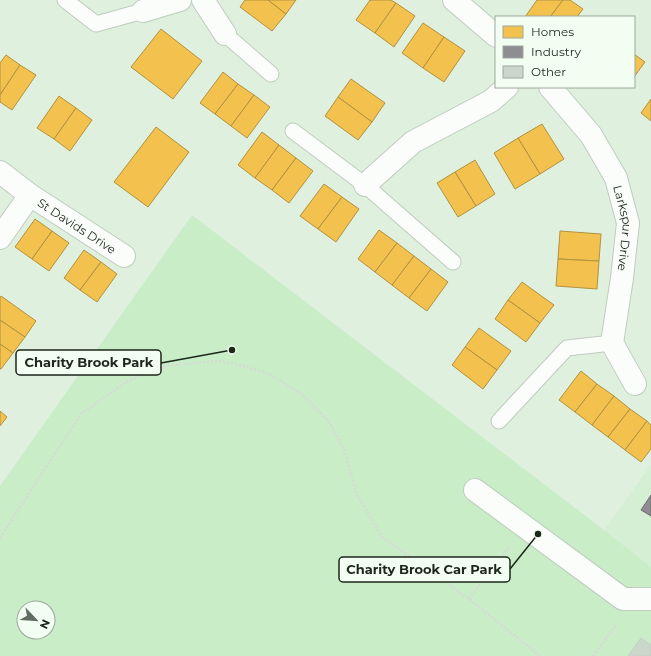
<svg xmlns="http://www.w3.org/2000/svg" width="651" height="656" font-family="Montserrat,sans-serif">
<style>
.built{fill:#d5efd5}
.green{fill:#c8edc7;fill-rule:evenodd}
.homes{fill:#f2c14e;stroke:#b2923f}
.industry{fill:#8d8d92;stroke:#6b6e6e}
.building{fill:#cad7ca;stroke:#c2cfc2}
.lines{fill:none;stroke-linecap:round;stroke-linejoin:round}
.lane-casing{stroke:#bfccbf;stroke-width:17}
.street-casing{stroke:#bfccbf;stroke-width:24}
.path{stroke:#d6dad6;stroke-width:2.5;stroke-dasharray:2 2;stroke-linecap:butt}
.lane{stroke:#fafdfa;stroke-width:15}
.street{stroke:#fafdfa;stroke-width:22}
.labels{text-anchor:middle;dominant-baseline:central;stroke-width:4;stroke-linejoin:round;paint-order:stroke}
.street-label{font-size:12px;fill:#1c261b;stroke:#f2fef2}
.leader{fill:none;stroke:#1c261b;stroke-width:1.5}
.callout-dot{fill:#1c261b;stroke:#f2fef2;stroke-width:1.5}
.callout{fill:#f2fef2;stroke:#1c261b;stroke-width:1.5}
.callout-label{font-size:13px;text-anchor:middle;font-weight:bold;fill:#1c261b}
</style>
<rect width="100%" height="100%" fill="#dff0df"/>
<polygon class="built" points="651,465 651,567 604,530"/>
<path class="green" d="M192,215L604,530L651,567V656H0V486ZM24,608H48V632H24Z"/>
<g class="homes">
<polygon points="245,0 268,0 286,14 272,31 240,7"/>
<polygon points="268,0 296,0 286,14"/>
<polygon points="370,0 391,0 396,3 375,33 356,20"/>
<polygon points="537,0 563,0 550,17 525,17"/>
<polygon points="563,0 570,0 583,9 577,17 550,17"/>
<polygon points="396,3 415,16 394,47 375,33"/>
<polygon points="423,23 444,37 423,68 402,53"/>
<polygon points="161,29 202,61 173,99 131,67"/>
<polygon points="444,37 465,51 444,82 423,68"/>
<polygon points="634,54 645,62 634,77"/>
<polygon points="6,55 20,65 0,95 0,63"/>
<polygon points="20,65 36,75 12,110 0,102 0,95"/>
<polygon points="223,72 238,84 215,114 200,103"/>
<polygon points="351,79 385,103 372,122 338,97"/>
<polygon points="238,84 254,95 231,126 215,114"/>
<polygon points="254,95 270,107 247,138 231,126"/>
<polygon points="59,96 76,108 54,139 37,128"/>
<polygon points="338,97 372,122 358,140 325,116"/>
<polygon points="651,99 651,121 641,113"/>
<polygon points="76,108 92,120 70,151 54,139"/>
<polygon points="542,124 564,159 540,174 518,138"/>
<polygon points="156,127 189,152 148,207 114,182"/>
<polygon points="262,132 279,145 255,178 238,165"/>
<polygon points="518,138 540,174 515,189 494,153"/>
<polygon points="279,145 296,158 272,190 255,178"/>
<polygon points="296,158 313,171 289,203 272,190"/>
<polygon points="475,160 495,194 476,206 455,172"/>
<polygon points="455,172 476,206 458,217 437,183"/>
<polygon points="324,184 342,197 318,229 300,216"/>
<polygon points="342,197 359,209 336,242 318,229"/>
<polygon points="35,219 52,231 32,259 15,247"/>
<polygon points="379,230 397,243 375,272 358,259"/>
<polygon points="52,231 69,243 49,271 32,259"/>
<polygon points="560,231 601,234 599,261 558,259"/>
<polygon points="397,243 414,256 392,285 375,272"/>
<polygon points="84,250 101,262 80,290 64,278"/>
<polygon points="414,256 431,269 409,298 392,285"/>
<polygon points="558,259 599,261 597,289 556,286"/>
<polygon points="101,262 117,274 97,302 80,290"/>
<polygon points="431,269 448,282 427,311 409,298"/>
<polygon points="522,282 554,305 540,323 508,300"/>
<polygon points="1,296 36,321 25,337 0,320 0,298"/>
<polygon points="508,300 540,323 526,342 495,319"/>
<polygon points="0,320 25,337 13,353 0,344"/>
<polygon points="479,328 511,351 497,370 465,347"/>
<polygon points="0,344 13,353 1,369 0,369"/>
<polygon points="465,347 497,370 483,389 452,365"/>
<polygon points="581,371 597,384 575,412 559,400"/>
<polygon points="597,384 614,396 592,425 575,412"/>
<polygon points="614,396 630,409 608,437 592,425"/>
<polygon points="630,409 647,421 625,450 608,437"/>
<polygon points="0,411 7,417 0,426"/>
<polygon points="647,421 651,425 651,449 641,462 625,450"/>
</g>
<polygon class="industry" points="651,495 651,516 641,510"/>
<polygon class="building" points="641,638 651,645 651,656 628,656"/>
<g class="lines">
<defs>
<g id="lane">
<polyline points="65,0 96,24 143,11"/>
<polyline points="225,34 271,74"/>
<polyline points="293,131 365,185 453,262"/>
<polyline points="499,421 567,348 612,343"/>
</g>
<g id="street">
<polyline points="203,0 225,34"/>
<polyline points="454,0 496,36"/>
<polyline points="143,11 180,0"/>
<path id="s1" d="M550,87L591,135L616,178L628,223L622,278L612,343L635,384"/>
<path id="s2" d="M0,172L30,195L124,256"/>
<polyline points="365,185 413,142 491,101 507,87"/>
<polyline points="0,238 30,195"/>
<polyline points="475,490 623,599 651,599"/>
</g>
</defs>
<use href="#lane" class="lane-casing"/>
<use href="#street" class="street-casing"/>
<g class="path">
<polyline points="0,538 48,464 82,413 126,382 165,366 218,361 244,366 269,374 302,394 330,423 345,452 357,495 382,537 469,599 540,656"/>
<polyline points="469,599 509,547"/>
<polyline points="593,656 617,624"/>
</g>
<use href="#lane" class="lane"/>
<use href="#street" class="street"/>
</g>
<g class="labels">
<g class="street-label">
<text stroke="none"><textPath href="#s2" startOffset="94">St Davids Drive</textPath></text>
<text stroke="none"><textPath href="#s1" startOffset="164">Larkspur Drive</textPath></text>
</g>
</g>
<path class="leader" d="M232 350L161 363M538 534L510 569"/>
<g class="callout-dot">
<circle cx="232" cy="350" r="4"/>
<circle cx="538" cy="534" r="4"/>
</g>
<g class="callout">
<rect x="16" y="350" width="145" height="25" rx="4"/>
<rect x="339" y="557" width="171" height="25" rx="4"/>
</g>
<g class="callout-label">
<text x="89" y="367">Charity Brook Park</text>
<text x="424" y="574">Charity Brook Car Park</text>
</g>
<rect x="495" y="16" width="140" height="72" fill="#f2fef2" stroke="#9ca89c"/>
<rect x="503" y="26" width="20" height="12" fill="#f2c14e" stroke="#9ca89c"/>
<text x="531" y="36" font-size="12" fill="#1c261b">Homes</text>
<rect x="503" y="46" width="20" height="12" fill="#8d8d92" stroke="#9ca89c"/>
<text x="531" y="56" font-size="12" fill="#1c261b">Industry</text>
<rect x="503" y="66" width="20" height="12" fill="#cad7ca" stroke="#9ca89c"/>
<text x="531" y="76" font-size="12" fill="#1c261b">Other</text>
<g transform="translate(36 620) rotate(115)"><circle r="19" fill="#f2fef2" stroke="#9ca89c"/>
<path d="M0-3L7 15L0 10L-7 15Z" fill="#606d60"/>
<text y="-6" font-size="11" font-weight="bold" text-anchor="middle" fill="#1c261b">N</text>
</g>
</svg>
